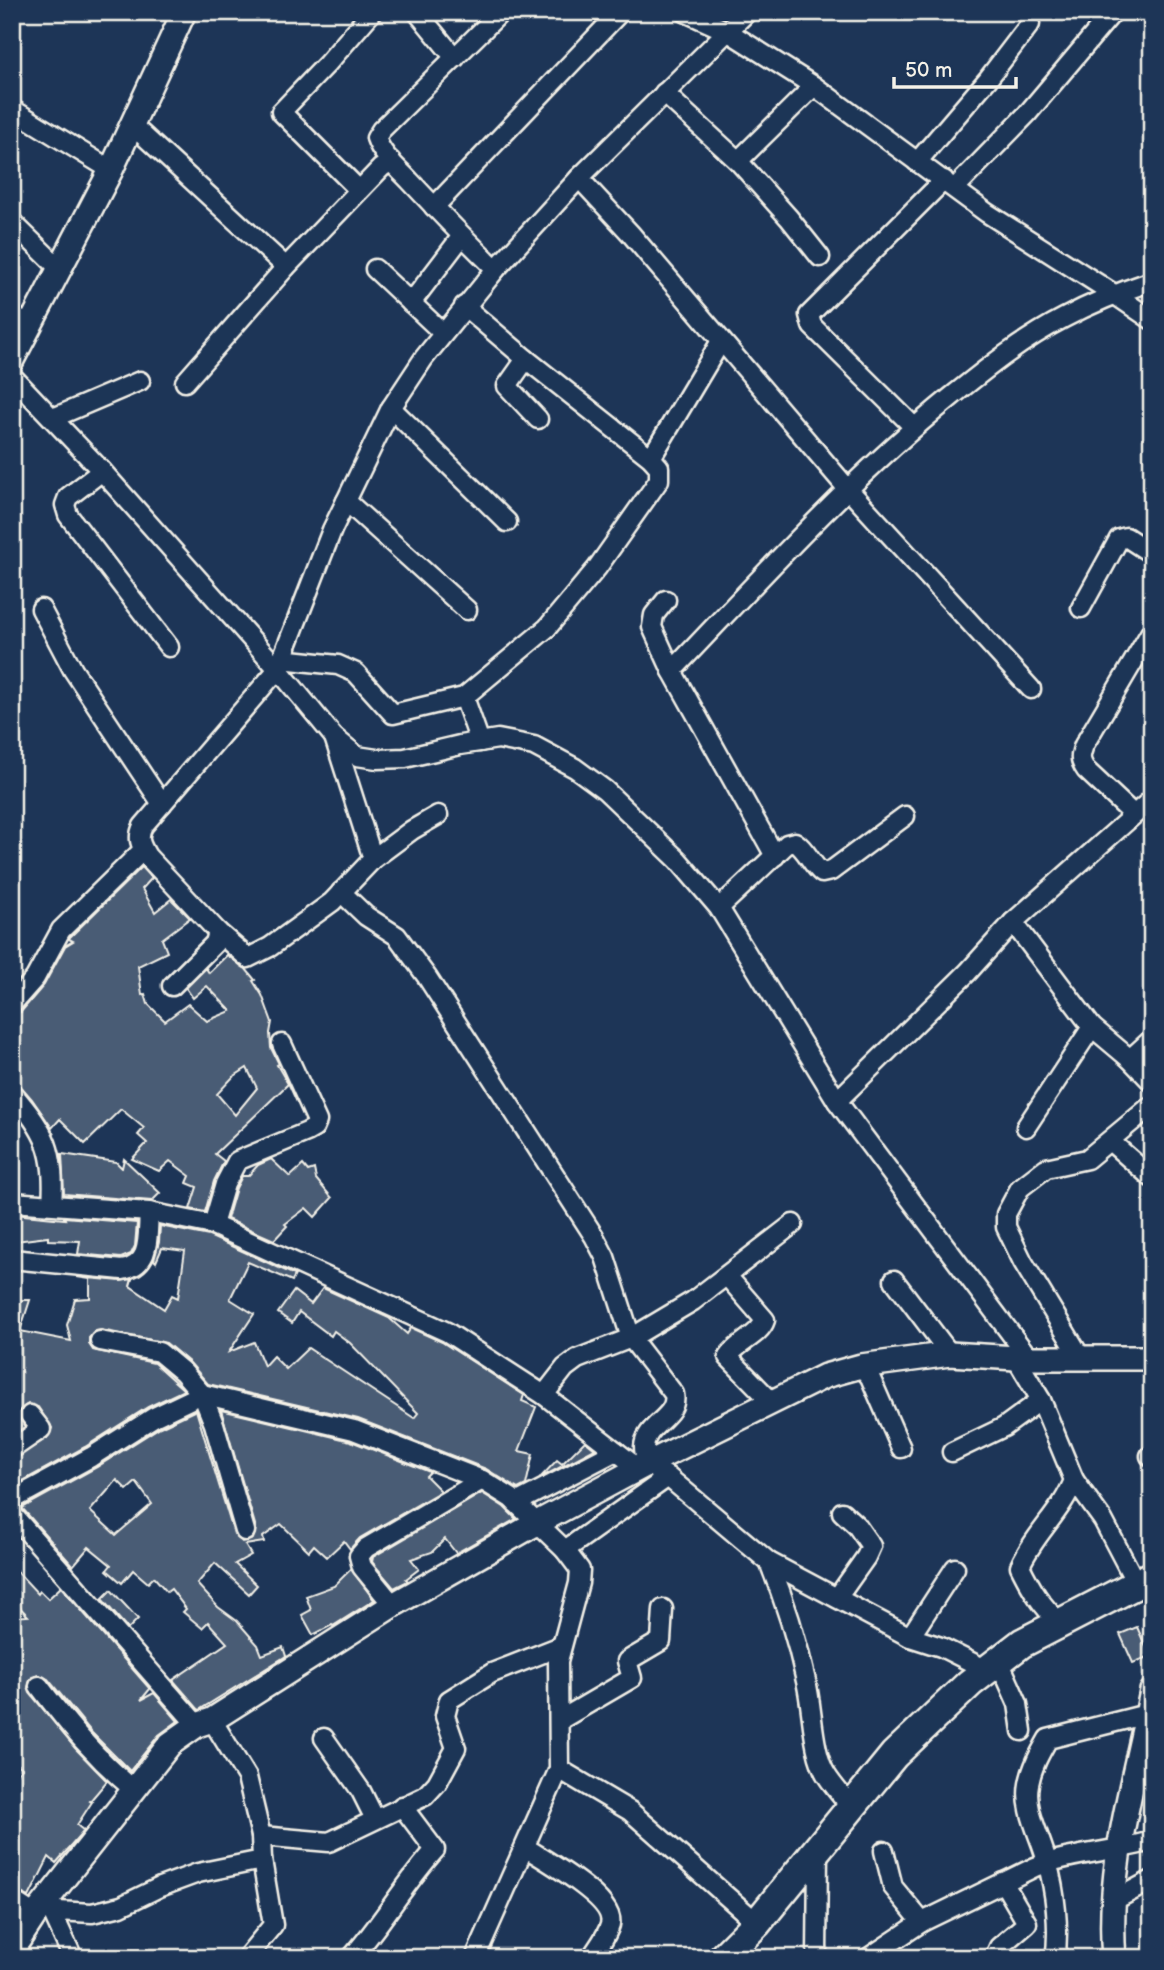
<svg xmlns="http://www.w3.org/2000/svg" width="1164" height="1970" font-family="'Balsamiq Sans',sans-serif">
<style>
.building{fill:#485b74;stroke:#f4f1e8;stroke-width:2;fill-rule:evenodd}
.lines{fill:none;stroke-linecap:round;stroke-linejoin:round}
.minor-casing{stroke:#f4f1e8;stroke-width:23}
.tertiary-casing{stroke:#f4f1e8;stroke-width:28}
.primary-casing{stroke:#f4f1e8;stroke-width:33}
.minor{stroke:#1d3557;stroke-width:18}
.tertiary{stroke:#1d3557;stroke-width:23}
.primary{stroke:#1d3557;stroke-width:28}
</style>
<rect width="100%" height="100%" fill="#1d3557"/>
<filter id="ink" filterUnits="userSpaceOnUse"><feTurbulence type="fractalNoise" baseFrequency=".0143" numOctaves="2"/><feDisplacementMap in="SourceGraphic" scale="14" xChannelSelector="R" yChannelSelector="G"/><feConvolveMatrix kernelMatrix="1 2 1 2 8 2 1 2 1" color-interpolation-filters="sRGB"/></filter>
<g filter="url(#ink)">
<g class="building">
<path d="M142,867L152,878L142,889L155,912L171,899L190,918L162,939L167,952L138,966L142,995L145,994L148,1004L165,1021L188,1004L207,1021L231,1011L207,986L193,998L186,988L206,968L209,973L227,955L246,969L255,980L253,981L262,995L272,1022L270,1033L271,1048L279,1064L277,1065L288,1084L215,1154L224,1161L214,1181L205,1212L190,1209L197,1187L187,1183L190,1176L170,1161L159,1171L132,1159L147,1143L138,1135L144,1128L121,1109L85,1144L60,1119L52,1128L32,1099L20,1085L12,1082V1015L21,1012L44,985L65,946L73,941L69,939L70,937ZM247,1068L257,1088L235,1115L217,1094L233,1077Z"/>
<polygon points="62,1154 116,1162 122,1168 124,1159 160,1193 152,1201 64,1194"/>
<polygon points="271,1159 290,1177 303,1165 308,1171 314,1169 316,1179 332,1198 315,1217 306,1208 285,1224 287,1226 274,1240 227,1219 236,1188 242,1176 248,1176 258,1165"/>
<polygon points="14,1214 65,1219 64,1217 137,1223 135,1246 131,1254 121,1258 78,1254 80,1241 48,1240 48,1237 16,1241"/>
<polygon points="160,1226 209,1236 295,1275 292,1281 248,1262 230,1299 254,1314 229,1352 254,1342 264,1366 273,1356 286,1369 308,1348 414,1418 418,1413 350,1343 334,1331 331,1336 299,1312 292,1323 278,1313 294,1291 311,1304 323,1288 389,1318 407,1334 411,1328 442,1342 524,1395 522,1401 536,1407 519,1451 533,1454 526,1485 518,1489 486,1469 358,1419 208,1384 190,1363 166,1343 101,1330 96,1331 89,1338 89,1344 93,1350 154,1363 184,1390 148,1407 85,1447 12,1487 12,1460 47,1438 52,1428 38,1407 28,1404 19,1411 19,1417 25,1427 12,1435 12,1300 30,1300 20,1331 71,1341 67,1325 75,1299 90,1298 90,1279 77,1277 121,1281 132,1279 130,1286 164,1309 172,1295 178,1298 185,1251 162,1248 156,1262 154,1260 159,1242"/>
<path d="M196,1410L234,1534L242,1542L253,1539L256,1528L221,1410L351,1441L430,1472L426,1476L441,1491L360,1538L350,1549L344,1541L327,1557L314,1545L309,1551L281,1524L263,1537L264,1542L245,1545L251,1555L235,1564L257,1585L249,1594L215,1563L197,1584L218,1607L237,1621L258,1645L262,1655L283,1647L286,1656L199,1710L173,1680L227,1643L208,1622L202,1628L183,1612L186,1609L171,1589L167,1592L154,1577L148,1583L133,1570L122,1583L107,1570L111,1565L89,1547L73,1566L22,1508L97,1467L160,1427ZM117,1480L127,1490L136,1482L152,1504L116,1535L90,1511Z"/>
<polygon points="585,1441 595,1449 540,1478 557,1460 562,1464"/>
<polygon points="482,1493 504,1507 516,1519 456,1553 445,1539 432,1552 411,1559 419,1569 406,1579 408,1581 394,1588 372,1562 373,1557"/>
<polygon points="12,1566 38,1594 40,1591 48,1599 61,1587 150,1689 141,1700 154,1693 178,1721 159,1735 130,1771 92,1733 48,1679 38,1675 32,1677 28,1687 30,1693 75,1748 107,1781 90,1801 92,1802 77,1825 84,1831 56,1863 49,1857 29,1897 12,1889 12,1779 22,1768 12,1759 12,1617 28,1616 12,1599"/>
<polygon points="351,1569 374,1600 333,1626 332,1625 313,1635 302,1615 311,1610 306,1596 334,1586"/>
<polygon points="111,1590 138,1619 128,1629 102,1599"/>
<polygon points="1137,1627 1150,1656 1133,1663 1120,1634"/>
</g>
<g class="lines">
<defs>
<g id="minor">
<polyline points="417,12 455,58"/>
<polyline points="685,12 727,31 814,86 987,213 1114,294 1152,320"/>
<polyline points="664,93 738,161 789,218 820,257"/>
<polyline points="12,109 111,170"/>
<polyline points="132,125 286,267"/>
<polyline points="738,161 814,86"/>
<polyline points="917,162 988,79 1030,24"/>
<polyline points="579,178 630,233 847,488 1031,689"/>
<polyline points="955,188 1027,114 1113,12"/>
<polyline points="359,190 281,112 327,64 372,12"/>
<polyline points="434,207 620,12"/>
<polyline points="12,222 61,270"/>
<polyline points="375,269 443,333"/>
<path d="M496,269C466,240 438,211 410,181C398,168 382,156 376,138L381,130L501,12"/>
<polyline points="411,303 462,236"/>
<polyline points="12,314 30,329"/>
<polyline points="526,359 507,386 538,419"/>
<polyline points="12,376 102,471 278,669 334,737 357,756 377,759 405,758 460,745 498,739 534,746 575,768 605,790 678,860 719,908 837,1101 1029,1358"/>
<polyline points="185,382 286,267 381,168 391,161"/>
<polyline points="391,408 507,522"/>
<polyline points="53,418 140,381"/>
<polyline points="914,427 812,326 809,315 944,180"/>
<polyline points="651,458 721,341"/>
<polyline points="102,471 68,497 65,505 68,515 169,647"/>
<polyline points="346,501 467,610"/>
<polyline points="666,600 654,615 652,627 672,671 775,856"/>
<polyline points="1081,608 1119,539 1126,537 1152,554"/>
<polyline points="41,609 73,670 162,804"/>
<polyline points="281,659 338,665 356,673 393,714 464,697 547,628 597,568 659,480 659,467 651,458 526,359 464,306"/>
<path d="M672,671C762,577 850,479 951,397C987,368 1023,339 1064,318C1092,303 1122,291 1152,281"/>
<polyline points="464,697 480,742"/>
<polyline points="334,737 373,859"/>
<path d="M1133,814L1086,770C1079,760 1080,756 1084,745L1152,630"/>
<path d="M341,892L366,916L397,936L427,977L594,1236L605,1257L631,1338L674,1394C679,1417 645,1424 644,1447C644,1452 646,1459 647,1464L668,1477L769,1562L910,1637L941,1647L987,1670"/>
<path d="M719,908L787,844L795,842C807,850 811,864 822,873L831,871L905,816"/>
<polyline points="1013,922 1092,1027 1130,1059 1152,1082"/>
<polyline points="218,932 248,958 270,947 332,902 373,859 412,830 438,815"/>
<path d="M172,986L215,943L218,932L147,856C140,844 137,838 143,826L278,669L332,530L391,408L424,358L496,269L579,178L747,12"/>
<polyline points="12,1004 35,978 61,930 143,850"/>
<polyline points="1130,1059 1152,1039"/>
<path d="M12,1093C46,1131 56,1153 52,1204"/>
<polyline points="837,1101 968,972 1013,922 1152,799"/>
<polyline points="1026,1127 1092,1027"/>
<polyline points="1111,1142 1152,1178"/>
<polyline points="12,1202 149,1212 213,1225 447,1332 544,1395 639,1469"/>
<polyline points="213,1225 225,1184 237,1161 307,1132 314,1128 317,1121 282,1044"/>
<path d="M12,1259L122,1270C152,1265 147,1237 149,1212"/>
<path d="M727,1276L765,1320C760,1336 737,1342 728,1357L772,1402"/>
<polyline points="894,1280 950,1354"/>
<polyline points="100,1341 159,1352 183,1372 202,1394 214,1424 245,1531"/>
<path d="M1016,1358L1041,1400L1074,1480C1062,1512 1034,1534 1020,1566C1032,1590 1040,1604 1060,1623"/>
<polyline points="1081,1358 1023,1262 1006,1227 1006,1214 1020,1188 1046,1168 1087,1159 1152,1105"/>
<polyline points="861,1366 870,1377 901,1448"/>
<polyline points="544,1395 565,1368 577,1359 631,1338 693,1301 793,1224"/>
<polyline points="12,1449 41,1429 30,1415"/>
<polyline points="952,1452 1004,1427 1041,1400"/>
<polyline points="1150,1456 1152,1458"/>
<polyline points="1074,1480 1103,1520 1136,1583"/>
<polyline points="12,1500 91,1457 154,1417 202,1394 354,1430 482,1480 511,1498 565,1550 580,1570 579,1583 558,1661 559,1769 475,1958"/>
<polyline points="516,1503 616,1451"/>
<polyline points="12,1514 197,1725"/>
<polyline points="565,1550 668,1477"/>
<path d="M769,1562C785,1601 797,1640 806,1681C813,1709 812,1753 827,1776C834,1787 843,1796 850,1806"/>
<polyline points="837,1598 866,1557 871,1546 857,1526 842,1512"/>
<polyline points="393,1605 362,1567 359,1556 366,1548 482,1480"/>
<polyline points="910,1637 955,1568"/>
<polyline points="999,1661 1018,1704 1022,1731"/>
<path d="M39,1686C70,1727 95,1757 134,1790"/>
<polyline points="212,1720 247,1777 261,1836"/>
<polyline points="560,1720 632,1678 627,1661 661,1641 663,1609"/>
<polyline points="324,1738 361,1791 375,1819"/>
<polyline points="559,1769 630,1811 757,1923"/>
<path d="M525,1847C544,1860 617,1899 610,1925C607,1936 597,1948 591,1958"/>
<polyline points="884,1851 893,1887 922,1922"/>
<polyline points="12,1900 35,1915"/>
<polyline points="1113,1901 1152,1880"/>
<polyline points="41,1910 92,1913 121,1906 160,1887 198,1873 262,1860 261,1836 329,1842 425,1796 437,1783 456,1748 445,1716 449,1700 492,1673 561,1646"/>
<polyline points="51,1910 73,1958"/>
<polyline points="246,1958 273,1925 262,1860"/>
<path d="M351,1958C382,1924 404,1884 435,1850L402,1806"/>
<polyline points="817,1958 818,1850"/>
<path d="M868,1958L922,1922L1035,1867C1068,1854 1115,1851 1152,1841"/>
<polyline points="994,1958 999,1947 1027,1923 1003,1882"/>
<path d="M1055,1958C1060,1929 1055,1890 1047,1862C1041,1837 1024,1810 1029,1784C1032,1767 1040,1753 1048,1739L1147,1714"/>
</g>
<g id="tertiary">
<polyline points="12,360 111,170 184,12"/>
<polyline points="12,1950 35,1915 170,1744 197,1725 212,1720 393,1605 537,1523 647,1464 825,1376 861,1366 950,1354 1016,1358 1152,1358"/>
<path d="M1114,1958C1106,1866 1135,1780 1152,1691"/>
</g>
<polyline id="primary" points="722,1958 757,1923 894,1755 970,1683 1022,1643 1152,1576"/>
</defs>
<use href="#minor" class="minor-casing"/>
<use href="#tertiary" class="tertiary-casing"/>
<use href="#primary" class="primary-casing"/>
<use href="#minor" class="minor"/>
<use href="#tertiary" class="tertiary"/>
<use href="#primary" class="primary"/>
</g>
</g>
<rect width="1164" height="1970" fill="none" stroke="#1d3557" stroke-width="42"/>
<rect x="21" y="21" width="1122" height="1928" fill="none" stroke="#f4f1e8" stroke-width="2.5" filter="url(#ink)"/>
<path d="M894 77v10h122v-10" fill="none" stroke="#f4f1e8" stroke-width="3.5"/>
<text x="905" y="77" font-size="21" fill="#f4f1e8" stroke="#1d3557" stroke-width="5" paint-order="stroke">50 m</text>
</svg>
